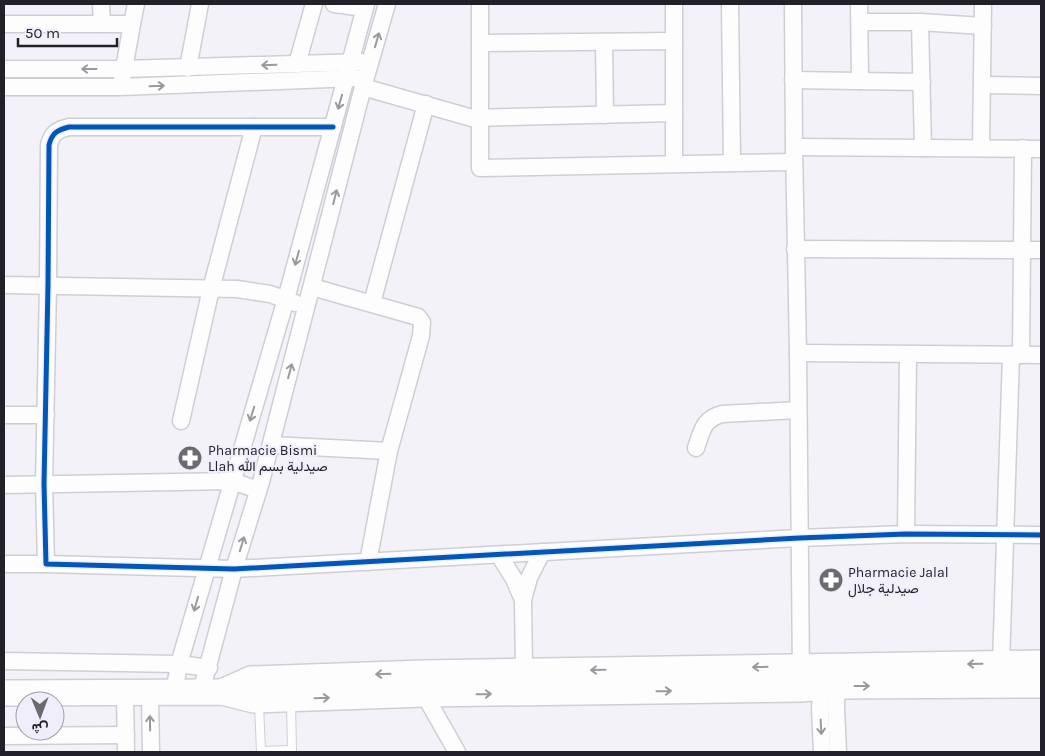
<svg xmlns="http://www.w3.org/2000/svg" width="1045" height="756" font-family="Karla,Vazirmatn,sans-serif">
<style>
.lines{fill:none;stroke-linecap:round;stroke-linejoin:round}
.lane-casing{stroke:#d0ced5;stroke-width:10}
.street-casing{stroke:#d0ced5;stroke-width:19}
.primary-casing{stroke:#d0ced5;stroke-width:28}
.lane{stroke:#fdfdfe;stroke-width:8}
.street{stroke:#fdfdfe;stroke-width:16}
.primary{stroke:#fdfdfe;stroke-width:25}
.cycleway-casing{stroke:#f1eefc;stroke-width:8}
.cycleway{stroke:#0057b8;stroke-width:5}
.oneway{stroke:#9a9a9e}
.labels{text-anchor:middle;dominant-baseline:central;stroke-width:4;stroke-linejoin:round;paint-order:stroke}
.poi-label{font-size:14px;fill:#222028;stroke:#f1eefc;text-anchor:start}
</style>
<rect width="100%" height="100%" fill="#f3f2f8"/>
<g class="lines">
<defs>
<g id="lane">
<polyline points="291,701 292,752"/>
<polyline points="259,704 261,752"/>
<polyline points="261,751 292,750"/>
</g>
<g id="street">
<polyline points="101,4 102,24"/>
<polyline points="334,4 365,8"/>
<polyline points="480,4 480,168 794,162"/>
<polyline points="674,4 674,163"/>
<polyline points="730,4 732,163"/>
<polyline points="793,4 794,147 798,353 801,676"/>
<polyline points="859,4 860,81"/>
<polyline points="860,22 920,22 983,26"/>
<polyline points="920,22 923,148"/>
<polyline points="4,24 132,24 122,80"/>
<polyline points="132,24 136,4"/>
<polyline points="604,42 605,115"/>
<polyline points="480,43 674,41"/>
<polyline points="297,64 314,4"/>
<polyline points="188,68 200,4"/>
<polyline points="4,69 124,69 361,62"/>
<polyline points="793,80 922,82"/>
<polyline points="983,85 1041,86"/>
<polyline points="4,87 121,87 356,78"/>
<polyline points="363,87 472,118 674,113"/>
<path d="M333,127H69C57,130 52,133 49,145L48,285L44,484L46,564L234,569L799,538L906,534L1041,535"/>
<polyline points="794,147 1041,149"/>
<polyline points="981,147 983,4"/>
<polyline points="795,249 1041,250"/>
<polyline points="4,285 237,289 270,294 295,303"/>
<polyline points="312,287 418,317 422,322 421,336 389,451 368,562"/>
<polyline points="372,303 426,104"/>
<polyline points="798,353 1041,355"/>
<polyline points="1021,355 1023,148"/>
<polyline points="4,415 46,415"/>
<polyline points="181,421 211,289 254,127"/>
<polyline points="271,445 389,451"/>
<path d="M696,448C702,431 703,419 722,414L798,410"/>
<polyline points="4,485 232,481 258,490"/>
<polyline points="906,534 908,354"/>
<polyline points="499,555 514,579 523,600"/>
<polyline points="4,564 46,564"/>
<polyline points="4,661 179,664 209,668"/>
<polyline points="1001,664 1011,355"/>
<polyline points="524,671 523,600 529,578 542,552"/>
<polyline points="837,677 836,708 838,752"/>
<polyline points="822,679 820,708 822,752"/>
<polyline points="424,686 424,694 457,752"/>
<polyline points="201,692 234,569 261,482 363,87 387,4"/>
<polyline points="174,693 179,664 286,299 366,4"/>
<polyline points="125,694 126,752"/>
<polyline points="150,694 151,752"/>
<polyline points="4,736 126,735"/>
</g>
<g id="primary">
<polyline points="222,692 251,679 423,673 1041,663"/>
<polyline points="4,693 222,692 254,700 424,694 801,689 836,686 1041,685"/>
</g>
</defs>
<use href="#lane" class="lane-casing"/>
<use href="#street" class="street-casing"/>
<use href="#primary" class="primary-casing"/>
<use href="#lane" class="lane"/>
<use href="#street" class="street"/>
<use href="#primary" class="primary"/>
<defs>
<path id="cycleway" d="M333,127H69C57,130 52,133 49,145L48,285L44,484L46,564L234,569L799,538L906,534L1041,535"/>
</defs>
<use href="#cycleway" class="cycleway-casing"/>
<use href="#cycleway" class="cycleway"/>
</g>
<defs><path id="oneway-shaft" d="M-6 0H5M1.5-3L5.5 0L1.5 3" fill="none" stroke-width="1.6" stroke-linecap="round" stroke-linejoin="round" transform="scale(1.25)"/></defs>
<g class="oneway">
<use href="#oneway-shaft" transform="translate(377 40) rotate(-74)"/>
<use href="#oneway-shaft" transform="translate(269 65) rotate(178)"/>
<use href="#oneway-shaft" transform="translate(89 69) rotate(-180)"/>
<use href="#oneway-shaft" transform="translate(157 86) rotate(-2)"/>
<use href="#oneway-shaft" transform="translate(340 102) rotate(106)"/>
<use href="#oneway-shaft" transform="translate(335 197) rotate(-76)"/>
<use href="#oneway-shaft" transform="translate(297 258) rotate(105)"/>
<use href="#oneway-shaft" transform="translate(290 371) rotate(-75)"/>
<use href="#oneway-shaft" transform="translate(252 414) rotate(107)"/>
<use href="#oneway-shaft" transform="translate(242 544) rotate(-73)"/>
<use href="#oneway-shaft" transform="translate(196 604) rotate(106)"/>
<use href="#oneway-shaft" transform="translate(975 664) rotate(179)"/>
<use href="#oneway-shaft" transform="translate(760 667) rotate(179)"/>
<use href="#oneway-shaft" transform="translate(598 670) rotate(179)"/>
<use href="#oneway-shaft" transform="translate(383 674) rotate(178)"/>
<use href="#oneway-shaft" transform="translate(862 686)"/>
<use href="#oneway-shaft" transform="translate(664 691) rotate(-1)"/>
<use href="#oneway-shaft" transform="translate(484 694) rotate(-1)"/>
<use href="#oneway-shaft" transform="translate(322 698) rotate(-2)"/>
<use href="#oneway-shaft" transform="translate(150 723) rotate(-91)"/>
<use href="#oneway-shaft" transform="translate(821 727) rotate(87)"/>
</g>
<defs>
<symbol id="pharmacy-disc" viewBox="-11 -11 22 22"><circle r="9.5" fill="#6b6a71" stroke="#f1eefc"/><path d="M-2-6h4v4h4v4h-4v4h-4v-4h-4v-4h4Z" fill="#fff"/></symbol>
</defs>
<g fill-rule="evenodd">
<use href="#pharmacy-disc" x="176" y="444" width="28" height="28"/>
<use href="#pharmacy-disc" x="817" y="566" width="28" height="28"/>
</g>
<g class="labels">
<g class="poi-label">
<text x="208" y="450">Pharmacie Bismi<tspan x="208" dy="16">Llah صيدلية بسم الله</tspan></text>
<text x="848" y="572">Pharmacie Jalal<tspan x="848" dy="16">صيدلية جلال</tspan></text>
</g>
</g>
<rect width="1045" height="756" fill="none" stroke="#222028" stroke-width="10"/>
<g transform="translate(40 716) rotate(179)"><circle r="24" fill="#f1eefc" stroke="#9e9ca7"/>
<path d="M0-4L9 19L0 12L-9 19Z" fill="#6b6a71"/>
<text y="-8" font-size="14" font-weight="bold" text-anchor="middle" fill="#222028">ش</text>
</g>
<path d="M18 38v8h99v-8" fill="none" stroke="#222028" stroke-width="2.5"/>
<text x="25" y="38" font-size="15" fill="#222028" stroke="#f1eefc" stroke-width="4" paint-order="stroke">50 m</text>
</svg>
